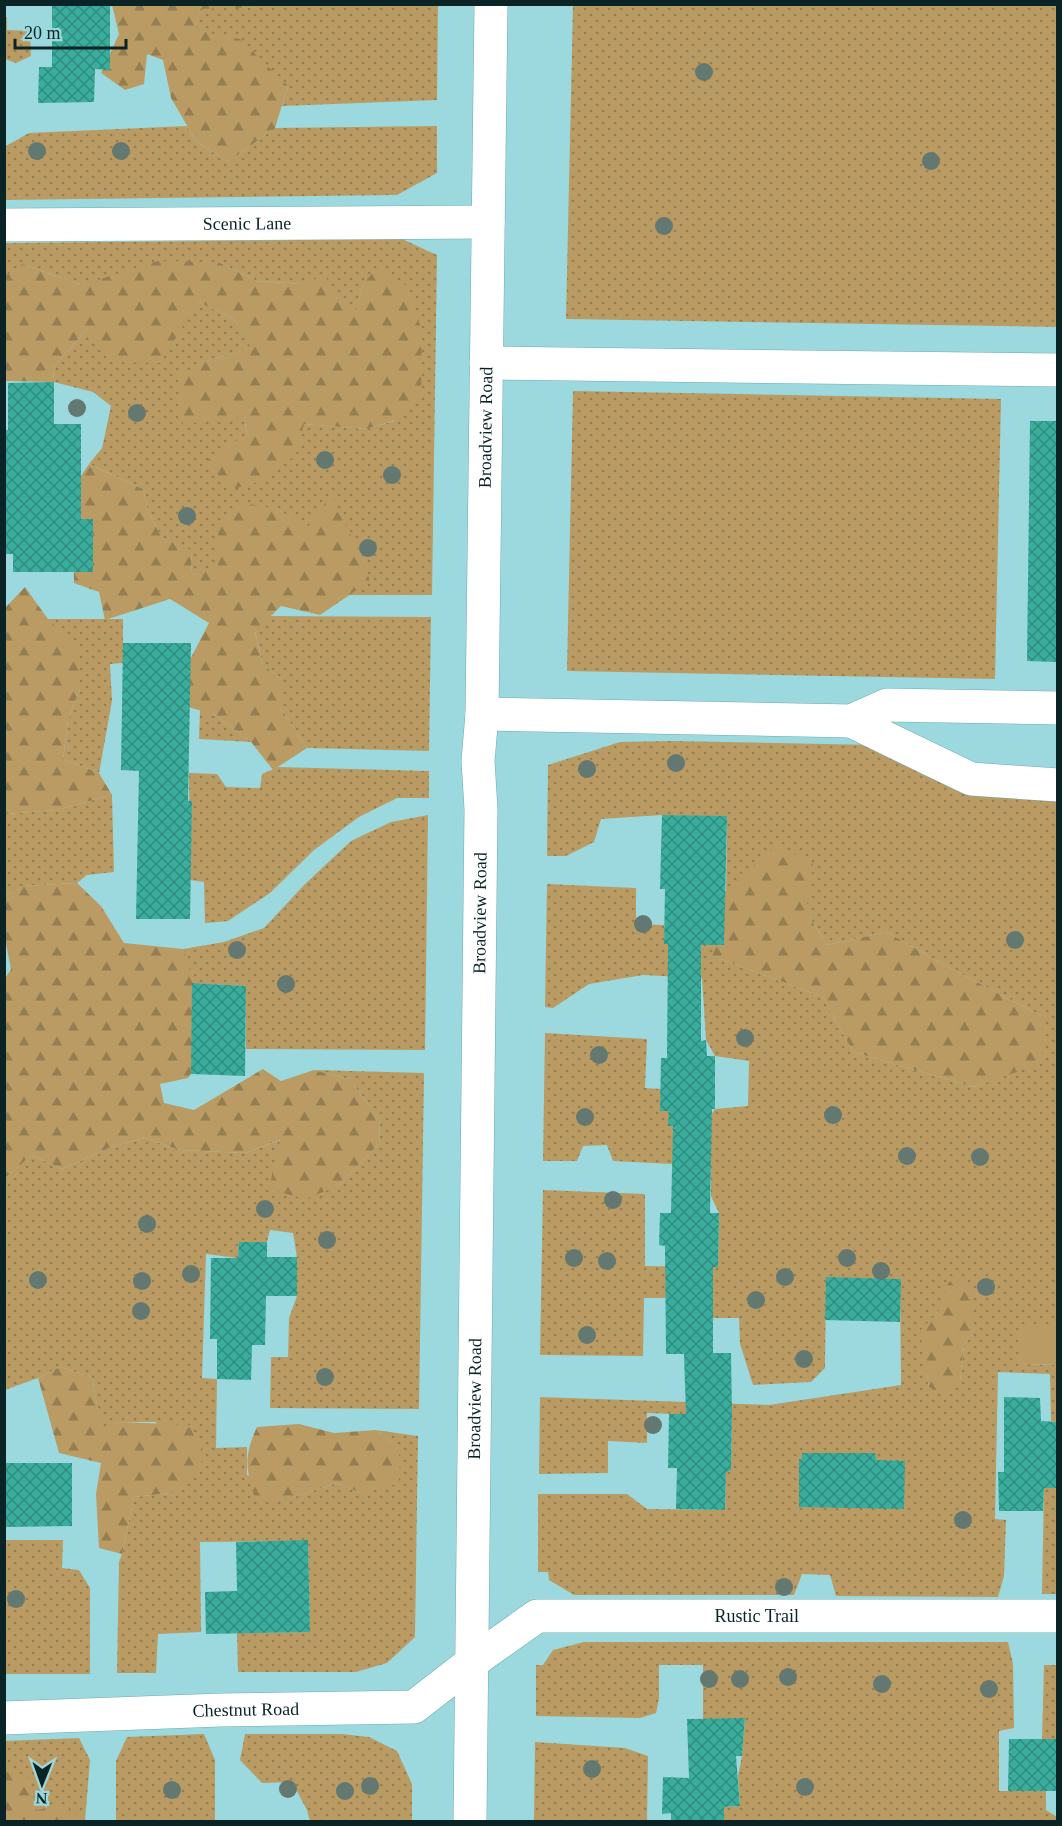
<svg xmlns="http://www.w3.org/2000/svg" width="1062" height="1826" font-family="'Times New Roman',serif">
<style>
.grass{fill:url(#grass-dots);fill-rule:evenodd}
.forest{fill:url(#forest-firs)}
.garden{fill:#ba9b63}
.building{fill:url(#building-cross-hatch)}
.lines{fill:none;stroke-linecap:round;stroke-linejoin:round}
.minor-casing{stroke:#6eaaae;stroke-width:34}
.major-casing{stroke:#6eaaae;stroke-width:34}
.minor{stroke:#fff;stroke-width:33}
.major{stroke:#fff;stroke-width:33}
.tree{fill:#627871}
.labels{text-anchor:middle;dominant-baseline:central;stroke-width:5;stroke-linejoin:round;paint-order:stroke}
.street-label{font-size:18px;fill:#0a2426;stroke:#9cd9de}
</style>
<defs>
<pattern id="grass-dots" width="8" height="8" patternUnits="userSpaceOnUse" patternTransform="scale(1.5)"><rect width="8" height="8" fill="#ba9b63"/><path d="M2 2h.1M6 6h.1" fill="none" stroke="#957e51" stroke-width="1.8" stroke-linecap="round"/></pattern>
<pattern id="forest-firs" width="22" height="20" patternUnits="userSpaceOnUse" patternTransform="scale(1.5)"><rect width="22" height="20" fill="#ba9b63"/><path d="M5 1l3.5 6h-7zM16 11l3.5 6h-7z" fill="#957e51"/></pattern>
<pattern id="building-cross-hatch" width="8" height="8" patternUnits="userSpaceOnUse" patternTransform="scale(1.5)"><rect width="8" height="8" fill="#3aad9d"/><path d="M0 0l8 8M0 8l8-8" fill="none" stroke="#2f8d80"/></pattern>
</defs>
<rect width="100%" height="100%" fill="#9cd9de"/>
<g class="grass">
<polygon points="262,4 438,5 437,100 282,106 288,86 195,30 200,8 261,7"/>
<polygon points="573,5 1057,5 1057,327 566,319"/>
<polygon points="4,17 7,17 7,30 30,31 31,56 16,63 5,59"/>
<polygon points="187,126 196,141 228,162 275,128 437,126 437,173 397,195 5,200 4,147 29,133"/>
<polygon points="402,239 437,255 432,595 348,595 370,580 307,529 277,509 218,531 218,568 192,575 191,551 162,538 148,511 143,489 89,464 102,448 111,406 93,392 54,382 53,368 88,328 198,302 233,318 252,348 207,361 179,376 179,391 244,417 247,434 304,424 366,429 394,421 363,284 356,313 336,297 303,284 257,281 218,262 82,285 22,264 5,278 5,243"/>
<polygon points="573,391 1001,399 995,679 567,671"/>
<polygon points="270,616 431,617 429,751 307,748 282,710 282,679 263,665 255,631"/>
<polygon points="48,619 123,619 123,663 110,664 112,701 99,773 63,759 68,720 80,689"/>
<polygon points="200,710 215,715 251,742 199,739"/>
<path d="M670,741L874,745L923,775L962,790L1057,796V1324H1022L1021,1364L1057,1365V1422L1051,1421L1050,1374L998,1372L995,1519L1006,1520L1004,1576L998,1597L836,1596L830,1575L802,1574L794,1595H574L549,1580L548,1572H538V1494H627L647,1509L725,1510L726,1472L731,1470L732,1416L647,1413V1443L608,1441V1473L539,1474L540,1397L769,1405L901,1385L900,1279L826,1278L825,1368L811,1382L753,1385L740,1344L739,1318H713V1298H644L643,1356L540,1355L543,1190L645,1194V1266L718,1267L719,1213L711,1196V1158L673,1164L613,1161L607,1145L583,1146L577,1161H543L545,1033L647,1039L645,1088L661,1089L669,1111V1126L698,1127V1134L715,1109L748,1106L749,1061L715,1056L706,1040L702,978L643,975L589,984L553,1008L545,1007L547,884L636,888V924L664,925V944L713,945V956L823,997L853,1052L974,1087L1042,1062V1016L946,966L887,932L827,945L806,912L726,892L727,817L662,815L601,819L594,842L566,856H547L548,765L620,742ZM942,1308L974,1329L964,1345L960,1382L929,1387L921,1331Z"/>
<polygon points="278,767 429,771 429,798 397,798 359,817 314,850 270,893 228,921 205,923 204,882 190,880 189,773 217,774 226,787 260,788 262,774"/>
<polygon points="112,795 114,872 87,875 77,883 23,886 5,896 5,814 57,810"/>
<polygon points="428,815 425,1050 246,1049 246,986 192,983 183,949 224,942 264,928 305,884 351,841 391,822"/>
<polygon points="314,1070 424,1073 419,1409 270,1408 271,1357 288,1357 289,1318 297,1296 297,1257 293,1233 270,1230 267,1242 239,1242 238,1258 206,1254 202,1378 217,1379 216,1448 247,1447 247,1475 294,1497 337,1483 361,1493 399,1447 376,1430 418,1436 415,1637 387,1663 356,1672 238,1672 237,1633 310,1632 308,1541 200,1542 201,1632 158,1634 156,1673 117,1673 119,1562 122,1554 134,1497 170,1493 156,1422 122,1422 101,1428 92,1377 60,1367 38,1378 5,1390 5,1178 32,1155 62,1169 111,1147 145,1138 179,1150 245,1153 281,1140 338,1186 379,1144 380,1119 349,1079"/>
<polygon points="1044,1488 1057,1488 1057,1594 1042,1594"/>
<polygon points="5,1540 63,1540 62,1568 79,1570 90,1588 90,1674 5,1674"/>
<polygon points="584,1642 1008,1642 1013,1664 1014,1728 999,1731 999,1791 1046,1791 1046,1810 1057,1817 1057,1821 724,1821 724,1807 740,1806 738,1776 742,1756 745,1719 703,1719 703,1665 659,1665 659,1699 656,1713 640,1718 536,1716 536,1665 543,1665 553,1650"/>
<polygon points="1044,1665 1057,1665 1057,1739 1042,1739"/>
<polygon points="204,1734 215,1760 215,1821 116,1821 116,1761 127,1737"/>
<polygon points="245,1734 342,1734 369,1737 397,1751 412,1784 412,1821 310,1821 307,1810 292,1782 262,1783 240,1760"/>
<polygon points="79,1738 90,1760 85,1821 5,1821 4,1741"/>
<polygon points="535,1742 625,1748 648,1756 647,1821 534,1821"/>
</g>
<g class="forest">
<polygon points="112,5 262,5 262,7 200,9 195,30 240,39 288,86 275,128 228,162 196,141 171,98 163,60 147,54 144,84 125,90 101,73 119,34"/>
<polygon points="158,261 218,262 257,281 303,284 325,275 336,297 356,312 363,284 377,268 409,287 422,332 421,394 393,421 366,429 304,424 296,455 259,482 229,490 207,460 247,434 244,417 183,424 179,391 179,375 207,361 251,348 233,318 198,302 160,363 112,362 88,328 53,368 54,382 5,381 6,275 22,264 82,285"/>
<polygon points="89,464 143,489 148,511 162,538 191,550 192,575 218,567 218,531 237,502 277,509 307,528 331,495 358,550 370,581 320,615 281,606 255,632 263,665 282,679 282,710 307,748 273,770 251,742 215,715 185,706 183,673 209,623 170,599 105,620 99,592 74,583 73,488"/>
<polygon points="25,587 48,619 80,652 80,689 68,720 63,759 99,773 112,795 57,810 5,814 5,608"/>
<polygon points="775,846 813,862 806,912 827,945 887,932 946,966 1042,1016 1042,1063 974,1087 853,1052 823,997 713,956 710,905"/>
<polygon points="77,883 101,906 124,943 183,949 190,970 213,1000 209,1049 188,1078 160,1084 164,1103 194,1110 263,1069 281,1081 314,1070 349,1079 380,1119 379,1144 338,1186 305,1199 269,1189 280,1140 245,1153 179,1150 145,1138 111,1147 62,1169 32,1155 5,1178 4,980 11,969 5,939 5,896 23,886"/>
<polygon points="955,1274 971,1287 974,1329 964,1345 960,1382 948,1396 929,1387 920,1331 942,1308 945,1288"/>
<polygon points="60,1367 92,1377 101,1427 122,1422 191,1425 205,1456 193,1473 170,1493 134,1497 122,1554 99,1548 96,1494 101,1463 59,1453 38,1378"/>
<path d="M299,1424L334,1433L376,1430L399,1447L400,1483L361,1493L337,1483L294,1497L256,1501C246,1471 243,1457 257,1427Z"/>
<polygon points="4,1769 29,1779 37,1810 65,1805 83,1821 5,1821"/>
</g>
<polygon class="garden" points="1021,1324 1057,1324 1057,1365 1021,1364"/>
<g class="building">
<polygon points="52,4 110,4 110,70 95,69 94,102 38,103 39,67 52,67"/>
<polygon points="54,382 54,424 81,424 81,519 93,519 93,572 13,572 13,554 4,554 4,430 8,430 8,383"/>
<polygon points="1030,421 1058,421 1058,662 1027,661"/>
<polygon points="123,643 191,643 188,801 192,801 190,919 136,919 139,771 121,770"/>
<polygon points="662,815 727,816 724,945 701,945 701,1041 706,1040 707,1056 715,1056 715,1109 712,1109 710,1213 719,1213 718,1267 713,1267 713,1353 731,1353 732,1415 731,1470 726,1472 725,1510 676,1509 677,1468 668,1468 669,1414 686,1414 684,1354 666,1354 665,1246 659,1245 660,1213 671,1213 673,1126 668,1126 669,1111 660,1111 661,1058 667,1058 668,944 664,944 665,889 660,889"/>
<polygon points="192,983 246,986 245,1076 191,1074"/>
<polygon points="239,1242 267,1242 267,1257 297,1257 297,1296 266,1296 265,1345 252,1345 251,1380 217,1379 217,1339 210,1339 211,1258 238,1258"/>
<polygon points="826,1277 901,1279 900,1322 825,1320"/>
<polygon points="1004,1397 1040,1398 1041,1421 1058,1422 1058,1488 1044,1488 1043,1511 999,1511 998,1472 1004,1472"/>
<polygon points="802,1453 875,1453 876,1460 905,1461 904,1509 799,1507 799,1459 802,1459"/>
<polygon points="4,1463 72,1463 72,1526 4,1527"/>
<polygon points="308,1540 310,1632 206,1634 205,1592 237,1591 236,1542"/>
<polygon points="745,1718 742,1756 736,1756 740,1806 724,1807 724,1821 671,1821 671,1813 662,1814 663,1777 689,1778 687,1719"/>
<polygon points="1009,1739 1058,1739 1058,1791 1008,1791"/>
</g>
<g class="lines">
<defs>
<g id="minor">
<path id="s1" d="M4,225L488,222"/>
<polyline points="486,363 1058,370"/>
<polyline points="482,714 851,721 887,705 1058,708"/>
<polyline points="851,721 971,779 1058,785"/>
<path id="s2" d="M4,1718L221,1710L414,1707L472,1662L537,1616H1058"/>
</g>
<g id="major">
<path id="s3" d="M470,1822L481,809L478,761L482,714L491,4"/>
</g>
</defs>
<use href="#minor" class="minor-casing"/>
<use href="#major" class="major-casing"/>
<use href="#minor" class="minor"/>
<use href="#major" class="major"/>
</g>
<g class="tree">
<circle cx="704" cy="72" r="9"/>
<circle cx="37" cy="151" r="9"/>
<circle cx="121" cy="151" r="9"/>
<circle cx="931" cy="161" r="9"/>
<circle cx="664" cy="226" r="9"/>
<circle cx="77" cy="408" r="9"/>
<circle cx="137" cy="413" r="9"/>
<circle cx="325" cy="460" r="9"/>
<circle cx="392" cy="475" r="9"/>
<circle cx="187" cy="516" r="9"/>
<circle cx="368" cy="548" r="9"/>
<circle cx="676" cy="763" r="9"/>
<circle cx="587" cy="769" r="9"/>
<circle cx="643" cy="924" r="9"/>
<circle cx="1015" cy="940" r="9"/>
<circle cx="237" cy="950" r="9"/>
<circle cx="286" cy="984" r="9"/>
<circle cx="745" cy="1038" r="9"/>
<circle cx="599" cy="1055" r="9"/>
<circle cx="833" cy="1115" r="9"/>
<circle cx="585" cy="1117" r="9"/>
<circle cx="907" cy="1156" r="9"/>
<circle cx="980" cy="1157" r="9"/>
<circle cx="613" cy="1200" r="9"/>
<circle cx="265" cy="1209" r="9"/>
<circle cx="147" cy="1224" r="9"/>
<circle cx="327" cy="1240" r="9"/>
<circle cx="574" cy="1258" r="9"/>
<circle cx="847" cy="1258" r="9"/>
<circle cx="607" cy="1261" r="9"/>
<circle cx="881" cy="1271" r="9"/>
<circle cx="191" cy="1274" r="9"/>
<circle cx="785" cy="1277" r="9"/>
<circle cx="38" cy="1280" r="9"/>
<circle cx="142" cy="1281" r="9"/>
<circle cx="986" cy="1287" r="9"/>
<circle cx="756" cy="1300" r="9"/>
<circle cx="141" cy="1311" r="9"/>
<circle cx="587" cy="1335" r="9"/>
<circle cx="804" cy="1359" r="9"/>
<circle cx="325" cy="1377" r="9"/>
<circle cx="653" cy="1425" r="9"/>
<circle cx="963" cy="1520" r="9"/>
<circle cx="784" cy="1587" r="9"/>
<circle cx="16" cy="1599" r="9"/>
<circle cx="788" cy="1677" r="9"/>
<circle cx="709" cy="1679" r="9"/>
<circle cx="740" cy="1679" r="9"/>
<circle cx="882" cy="1684" r="9"/>
<circle cx="989" cy="1689" r="9"/>
<circle cx="592" cy="1769" r="9"/>
<circle cx="370" cy="1786" r="9"/>
<circle cx="805" cy="1787" r="9"/>
<circle cx="288" cy="1789" r="9"/>
<circle cx="172" cy="1790" r="9"/>
<circle cx="345" cy="1791" r="9"/>
</g>
<g class="labels">
<g class="street-label">
<text stroke="none"><textPath href="#s1" startOffset="243">Scenic Lane</textPath></text>
<text stroke="none"><textPath href="#s3" startOffset="1395">Broadview Road</textPath></text>
<text stroke="none"><textPath href="#s3" startOffset="909">Broadview Road</textPath></text>
<text stroke="none"><textPath href="#s3" startOffset="423">Broadview Road</textPath></text>
<text stroke="none"><textPath href="#s2" startOffset="783">Rustic Trail</textPath></text>
<text stroke="none"><textPath href="#s2" startOffset="242">Chestnut Road</textPath></text>
</g>
</g>
<rect width="1062" height="1826" fill="none" stroke="#0a2426" stroke-width="12"/>
<g transform="translate(42 1784) rotate(181)" stroke="#9cd9de" stroke-width="4.5" paint-order="stroke">
<path d="M0-4.5L10 22L0 15L-10 22Z" fill="#0a2426"/>
<text y="-9" font-size="16" font-weight="bold" text-anchor="middle" fill="#0a2426">N</text>
</g>
<path d="M15 39v9h111v-9" fill="none" stroke="#0a2426" stroke-width="3"/>
<text x="24" y="39" font-size="18" fill="#0a2426" stroke="#9cd9de" stroke-width="4.5" paint-order="stroke">20 m</text>
</svg>
